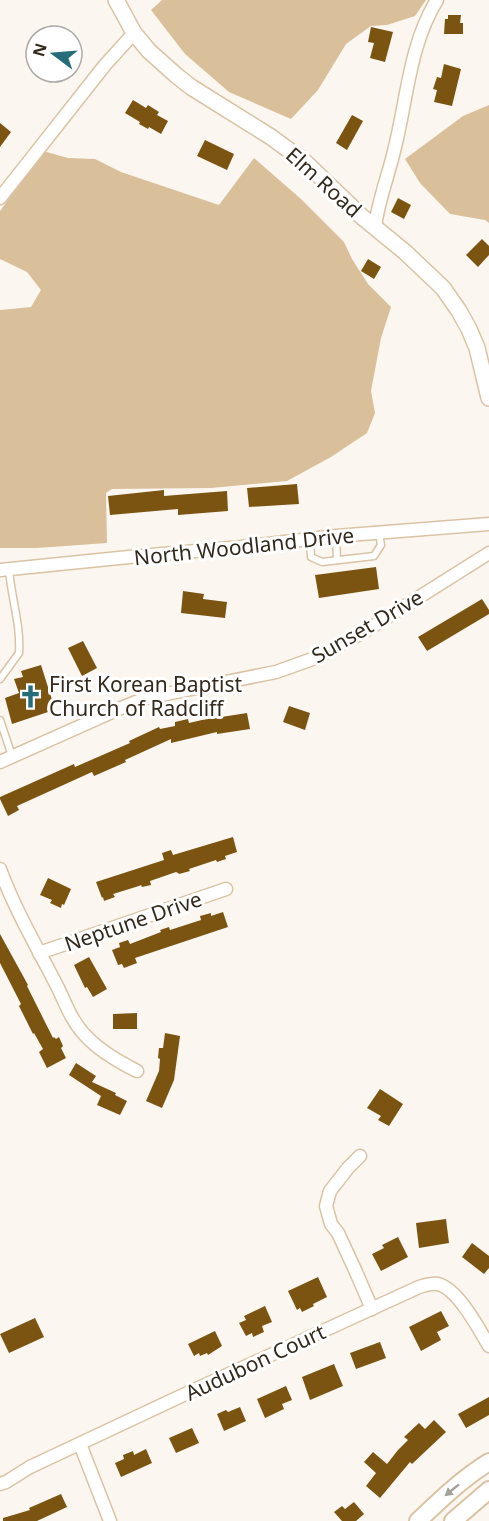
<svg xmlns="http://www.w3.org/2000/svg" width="489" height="1521" font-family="'Noto Sans',sans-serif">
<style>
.green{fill:#dabf9b}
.building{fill:#7b5412}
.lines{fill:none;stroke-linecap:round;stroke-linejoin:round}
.service-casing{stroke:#dac3a4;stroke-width:9}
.minor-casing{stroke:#dac3a4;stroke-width:15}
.tertiary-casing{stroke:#dac3a4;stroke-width:18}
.secondary-casing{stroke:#dac3a4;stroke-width:20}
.service{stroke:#fff;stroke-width:6}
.minor{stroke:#fff;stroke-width:12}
.tertiary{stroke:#fff;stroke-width:15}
.secondary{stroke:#fff;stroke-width:16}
.oneway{fill:#a39f9a}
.labels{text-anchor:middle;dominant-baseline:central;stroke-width:6;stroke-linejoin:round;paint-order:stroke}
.street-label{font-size:21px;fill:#332a1e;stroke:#fff}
.poi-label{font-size:21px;fill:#332a1e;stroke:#fff;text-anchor:start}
</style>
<rect width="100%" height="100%" fill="#fbf7f0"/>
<g class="green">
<polygon points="162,0 426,0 415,16 387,25 371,26 346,44 318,90 291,119 229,92 185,54 151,10"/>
<polygon points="489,105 489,223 485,220 450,214 420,183 405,159 463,116"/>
<polygon points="43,151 68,158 95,159 121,172 219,205 254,158 301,199 344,242 352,259 368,284 391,307 381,338 371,391 375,413 367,433 331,457 287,481 211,488 112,489 106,493 107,543 37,548 0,548 0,310 31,307 41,290 27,272 0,259 0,211"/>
</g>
<g class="building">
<polygon points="448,15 461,15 460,23 463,23 463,34 444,34 445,19 448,19"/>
<polygon points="371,27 393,32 385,62 370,58 374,43 368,42"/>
<polygon points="444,64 461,69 452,106 434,102 437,90 433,89 437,77 441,78"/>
<polygon points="133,100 146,108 148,105 159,112 157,115 168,121 161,134 149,127 148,129 139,124 140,122 125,113"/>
<polygon points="352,115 363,121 347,150 336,143"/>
<polygon points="0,123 11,132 0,147"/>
<polygon points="205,140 234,154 227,170 197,156"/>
<polygon points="398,198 411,205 404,219 391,212"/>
<polygon points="482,239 489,246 489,255 478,267 466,255"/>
<polygon points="368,259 381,267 374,279 361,271"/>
<polygon points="297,484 299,504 249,507 247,488"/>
<polygon points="164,490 164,496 227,491 228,511 178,515 178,509 110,515 108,496"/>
<polygon points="376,567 379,589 319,598 315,575"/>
<polygon points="183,591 204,594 203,599 227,602 225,618 181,613"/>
<polygon points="482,599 489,610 489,614 427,651 418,637"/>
<polygon points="83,641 97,668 82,676 68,648"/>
<polygon points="41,665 53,703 48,704 49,707 47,708 48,712 12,724 5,698 19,693 14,679 23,677 21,671"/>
<polygon points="289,706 310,713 305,730 283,722"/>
<polygon points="247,713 250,729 217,734 217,732 171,743 171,739 125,760 126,762 94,776 92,772 17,806 19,810 8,816 0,799 0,797 74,764 75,767 130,743 129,741 159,727 160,729 175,726 175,722 188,719 189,723 202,720"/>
<polygon points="233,837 237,852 225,856 226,859 217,862 216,860 189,869 190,871 179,874 178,873 176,872 150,881 151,885 142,887 141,885 139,886 113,894 115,897 104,901 103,897 102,898 96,882 164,860 162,853 171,850 173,855"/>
<polygon points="48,878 71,889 64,905 62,904 61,908 50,903 52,900 40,895"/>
<polygon points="223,912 228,927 135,958 137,963 124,968 122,964 118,965 112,950 120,947 119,943 128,940 130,944 161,932 160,930 169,927 170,930 201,920 200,916 211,913 211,916"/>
<polygon points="0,934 28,985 27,986 53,1038 54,1037 56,1039 59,1037 63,1046 61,1048 66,1058 47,1068 39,1052 43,1049 34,1033 33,1034 19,1006 21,1004 0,963"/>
<polygon points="89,957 107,989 93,997 87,987 85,988 74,965"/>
<polygon points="137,1013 137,1029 113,1029 113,1014"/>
<polygon points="165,1033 180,1036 174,1080 162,1108 146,1101 159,1071 160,1059 158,1058 159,1048 163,1048"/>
<polygon points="76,1063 96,1076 92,1082 116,1093 115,1095 127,1101 120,1115 97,1105 101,1096 69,1075"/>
<polygon points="380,1089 403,1104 389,1126 378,1120 381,1116 367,1108"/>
<polygon points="446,1219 449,1243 419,1248 416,1223"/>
<polygon points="398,1237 408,1257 381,1271 372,1254 384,1248 382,1245"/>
<polygon points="472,1243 489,1256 489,1268 484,1274 462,1257"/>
<polygon points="318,1277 327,1297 313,1304 314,1306 302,1312 300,1308 297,1310 288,1291"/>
<polygon points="265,1306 272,1322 262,1326 264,1332 253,1337 252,1333 246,1336 239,1323 246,1320 244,1316"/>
<polygon points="441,1311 449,1326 437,1332 441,1340 421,1351 409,1327"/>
<polygon points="35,1318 44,1337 9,1353 0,1334"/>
<polygon points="215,1331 222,1346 208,1355 207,1353 200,1356 199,1353 194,1356 188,1344"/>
<polygon points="380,1342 386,1358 356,1369 350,1353"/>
<polygon points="334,1364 343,1386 310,1400 302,1377"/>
<polygon points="286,1386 292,1400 282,1404 284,1409 265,1418 257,1399"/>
<polygon points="489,1397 489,1415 466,1428 458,1414"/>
<polygon points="240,1407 246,1421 224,1431 217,1414 226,1410 228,1412"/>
<polygon points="434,1420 446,1432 412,1464 410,1462 380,1498 366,1486 376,1473 364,1462 373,1452 387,1464 398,1450 408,1440 404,1437 419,1423 425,1429"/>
<polygon points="192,1428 199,1443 176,1453 169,1438"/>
<polygon points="146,1449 152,1463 121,1477 115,1463 124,1459 123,1455 133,1451 134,1455"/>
<polygon points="61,1494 67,1507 37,1521 3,1521 3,1518 30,1510 29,1508"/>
<polygon points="354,1502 364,1514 356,1521 342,1521 334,1512 342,1506 345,1509"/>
</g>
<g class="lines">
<defs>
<g id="service">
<polyline points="336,536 337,560"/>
<polyline points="310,540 311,557 322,562 374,556 381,545 379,533"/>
<path d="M0,679L19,653C21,625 11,597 9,569"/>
<polyline points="0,720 12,756"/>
</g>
<g id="minor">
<polyline points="0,198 105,65 134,33"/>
<path d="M375,227C378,201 388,177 394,151C407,101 409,45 437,0"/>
<polyline points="0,570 129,557 241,547 336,536 489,524"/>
<polyline points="0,762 121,708 146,698 276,672 318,657 367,630 489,553"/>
<path d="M0,869C15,910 37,947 57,986C65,1002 71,1020 84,1034C97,1049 119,1062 137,1071"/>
<polyline points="39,953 226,889"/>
<polyline points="360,1156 348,1168 330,1191 326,1206 331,1224 338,1233 356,1272 372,1309"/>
<polyline points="80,1444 110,1521"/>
<path d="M0,1484L6,1482L30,1467L179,1397L419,1287C425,1285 432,1283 438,1284C458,1289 479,1329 489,1346"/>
</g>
<polyline id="tertiary" points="116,0 134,33 149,51 177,76 191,87 271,137 305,162 361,216 405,252 443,288 459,311 469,329 477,348 489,398"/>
<g id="secondary">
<path d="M418,1521C440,1500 463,1478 489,1462"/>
<polyline points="453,1521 489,1490"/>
</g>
</defs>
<use href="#service" class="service-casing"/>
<use href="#minor" class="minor-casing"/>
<use href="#tertiary" class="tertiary-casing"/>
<use href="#secondary" class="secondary-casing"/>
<use href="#service" class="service"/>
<use href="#minor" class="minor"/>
<use href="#tertiary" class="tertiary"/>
<use href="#secondary" class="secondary"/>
</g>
<defs><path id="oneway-solid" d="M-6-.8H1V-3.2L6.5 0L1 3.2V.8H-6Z" transform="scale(1.5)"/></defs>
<use class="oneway" href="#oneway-solid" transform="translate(452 1490) rotate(141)"/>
<defs>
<symbol id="church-bare" viewBox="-9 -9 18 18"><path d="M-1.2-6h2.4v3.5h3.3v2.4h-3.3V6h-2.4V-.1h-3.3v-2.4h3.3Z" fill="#256d79" stroke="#fff" stroke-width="2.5" paint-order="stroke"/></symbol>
</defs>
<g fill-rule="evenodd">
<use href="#church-bare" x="14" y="680" width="33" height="33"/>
</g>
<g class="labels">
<g class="street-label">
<text transform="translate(324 182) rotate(42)">Elm Road</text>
<text transform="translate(244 546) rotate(-6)">North Woodland Drive</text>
<text transform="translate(367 626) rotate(-30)">Sunset Drive</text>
<text transform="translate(133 921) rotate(-19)">Neptune Drive</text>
<text transform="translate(255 1362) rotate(-25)">Audubon Court</text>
</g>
<g class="poi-label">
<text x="49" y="684">First Korean Baptist<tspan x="49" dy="24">Church of Radcliff</tspan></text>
</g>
</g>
<g transform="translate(54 54) rotate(286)"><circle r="28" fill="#ffffff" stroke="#adaaa5" stroke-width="1.5"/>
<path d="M0-4.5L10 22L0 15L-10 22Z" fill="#256d79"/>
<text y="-9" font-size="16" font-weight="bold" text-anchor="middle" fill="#332a1e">N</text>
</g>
</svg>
